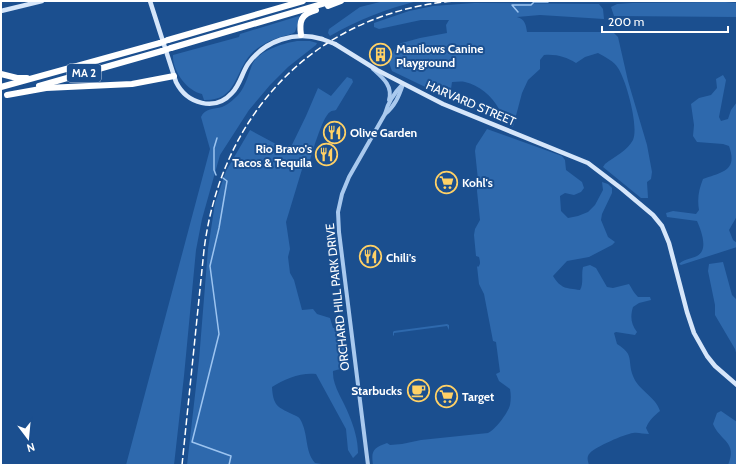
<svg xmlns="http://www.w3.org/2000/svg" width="738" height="466" font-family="Cabin,sans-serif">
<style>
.green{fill:#2e69ad}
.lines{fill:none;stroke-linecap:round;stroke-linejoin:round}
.stream{stroke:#9cc4f0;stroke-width:1.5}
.tertiary{stroke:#a9c9ee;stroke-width:4}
.secondary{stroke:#d6e6fa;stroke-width:4.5}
.motorway{stroke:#fff;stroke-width:6}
.rail{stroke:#fff;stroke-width:1.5;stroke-dasharray:7 3;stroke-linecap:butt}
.secondary-bridge{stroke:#d6e6fa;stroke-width:4.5}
.motorway-bridge{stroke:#fff;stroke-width:6}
.labels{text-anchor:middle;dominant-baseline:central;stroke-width:4;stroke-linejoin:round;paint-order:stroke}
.shield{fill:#1b4f8f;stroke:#bbcadd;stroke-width:1}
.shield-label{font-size:11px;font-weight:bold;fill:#fff}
.poi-label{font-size:12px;font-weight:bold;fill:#fff;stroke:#1b4f8f;text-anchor:start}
.street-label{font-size:12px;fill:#fff;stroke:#1b4f8f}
</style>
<rect width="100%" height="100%" fill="#1b4f8f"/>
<g class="green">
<path d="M384,1H417C387,9 357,20 330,36L328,33L329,29L360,7Z"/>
<polygon points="725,2 737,3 737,17 614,16 611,7 617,4 632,3"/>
<path d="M474,3L599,4L603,9L604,19L540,15L517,17C525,19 526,25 527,32H613L618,37L628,81L647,145L652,172L651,179L647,182L648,198H641L603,167L605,164C614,157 628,150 633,140C639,126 626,80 618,68C614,61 605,57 598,53L585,57L576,63C566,57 557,54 544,55L540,60V69L528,80L522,93L513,127C501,123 503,118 499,109C492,96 479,85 465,82C461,81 456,82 452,82L451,89L446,97L392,71L388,60L398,44L420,38L447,33L446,25L449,20H421L379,29L374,27V23L409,11L433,6Z"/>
<path d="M299,16L300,18L295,32C291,35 286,35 281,37C271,40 258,46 251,54C234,73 237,101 204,100L202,94C187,91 172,71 173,55L239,37L240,34Z"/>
<path d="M297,41H310L317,43L316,45L288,67L270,85L249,110L220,155L202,219L196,250L184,376L174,465H126L210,149L201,117C205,108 214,109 222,107C227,105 231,102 235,98C244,91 248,76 252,65C257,51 284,43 297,41Z"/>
<path d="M723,75L726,80L719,117L721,121L728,119L731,110L737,102V216L729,230L733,240L737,243V247L681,265L679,264C684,259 691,259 697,256C709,250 701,230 697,221L667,217L666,213L673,211L696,214L699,210C697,198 699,189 703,179C722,172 738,171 729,146L723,144L697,142L693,136L694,125L691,104L699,98L711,95L717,88L716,79Z"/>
<path d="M347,77L352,79L353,82L336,110C334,111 332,110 330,112C322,117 311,157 308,167L303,166L286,222L290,249L288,257L290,273L294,280L302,310L313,309L317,314L330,318L333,328L340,327L347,363L340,369L333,371C332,386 344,401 349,415C354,427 358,440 358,453L353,458L348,450L346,429L316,374C302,372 284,379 272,387C273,405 277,407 292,414C296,416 298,416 300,419C309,434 304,450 315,463L328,465H187L199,360L208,249L215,203L226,171L250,130L289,151L306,116L318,88L331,96Z"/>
<path d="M487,129L562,156L565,160L566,170L582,182L584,188L581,192L574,195L565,193L560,196L561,211L568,218L578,216L588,212L595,205L603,190L602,182L608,184L612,188V193L602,214L601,220L608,237L615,242L612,245L589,257L567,261L553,276C561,289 566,288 580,290C584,283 581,275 583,267L590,265L596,268L607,287L613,288L629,284C632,289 634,293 638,297H650L651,300L639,303L633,307C630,317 631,324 637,332L635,335L616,332L614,333L617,344C635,355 627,360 633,376C638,390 656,397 660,411C654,416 649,420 646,428L649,434C643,434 638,432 633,433C625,434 595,447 590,453C586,457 588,461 589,465H373C371,451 373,448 387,443L390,445L402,444L421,440L488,433C495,430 508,413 510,405C511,400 511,394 510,389L499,381L496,374L500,372L496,342L493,341L484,294L479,284L477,266L478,267C481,264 480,261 479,257L476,256L474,235L475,229L480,220L477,191L478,180L475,151L476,146Z"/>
<polygon points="723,262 732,295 737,300 737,356 735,349 715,315 715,305 708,271 709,264"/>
<polygon points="447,324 449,325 449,330 447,326 394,333 394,336 393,335 393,332 394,331"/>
<path d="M721,411L737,422V465H728C738,442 720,441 713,424L717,413Z"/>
</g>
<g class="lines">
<g class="stream">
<polyline points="518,12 512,5 531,5 534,2 548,2"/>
<polyline points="216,175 214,170 214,148 217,138"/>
<polyline points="223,178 227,181 219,228 210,266 219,334 192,442 231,456 229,465"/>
</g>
<g class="tertiary">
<path d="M373,69C383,78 393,86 389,100"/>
<path d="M385,114C395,106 399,96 403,84"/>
<path d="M368,465L339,232L338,212L342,194L349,177L385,114C388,102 394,93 403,84"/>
</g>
<g class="secondary">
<path d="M150,1L176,82C187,104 215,112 232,93C240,85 242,73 248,64C265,40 295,31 322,39"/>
<polyline points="1,11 42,1"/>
<polyline points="335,44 377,70 443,104 588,163 622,189 653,215 662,226 669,243 687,312 694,333 707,356 715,366 737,385"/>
</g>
<g class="motorway">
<polyline points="328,6 341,1"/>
<path d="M301,35C299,21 301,14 316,10"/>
<polyline points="168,40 303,1"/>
<polyline points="171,48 332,1"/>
<polyline points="1,74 17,78 27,78"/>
<polyline points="39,86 162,51"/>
<polyline points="1,87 160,43"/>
<polyline points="7,95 46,88 132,84 174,76"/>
</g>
<path class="rail" d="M182,465L204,250C221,114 314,14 453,1"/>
<polyline class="secondary-bridge" points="322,39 335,44"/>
<g class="motorway-bridge">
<polyline points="160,43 168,40"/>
<polyline points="162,51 171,48"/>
</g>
</g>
<defs>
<symbol id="building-ring" viewBox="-11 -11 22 22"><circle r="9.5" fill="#1b4f8f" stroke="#ffd166" stroke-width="1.5"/><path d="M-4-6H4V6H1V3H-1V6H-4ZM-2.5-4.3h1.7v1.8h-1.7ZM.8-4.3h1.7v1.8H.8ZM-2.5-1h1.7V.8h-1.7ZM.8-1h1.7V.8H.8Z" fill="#ffd166"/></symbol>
<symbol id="restaurant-ring" viewBox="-11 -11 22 22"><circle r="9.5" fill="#1b4f8f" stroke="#ffd166" stroke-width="1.5"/><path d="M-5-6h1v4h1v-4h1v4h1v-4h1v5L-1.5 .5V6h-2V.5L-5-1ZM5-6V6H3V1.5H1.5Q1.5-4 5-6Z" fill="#ffd166"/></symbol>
<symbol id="supermarket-ring" viewBox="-11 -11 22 22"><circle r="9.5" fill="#1b4f8f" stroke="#ffd166" stroke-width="1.5"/><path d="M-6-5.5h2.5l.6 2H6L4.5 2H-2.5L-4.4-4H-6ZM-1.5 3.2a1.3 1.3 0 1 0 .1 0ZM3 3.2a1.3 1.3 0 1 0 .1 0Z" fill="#ffd166"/></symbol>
<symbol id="cafe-ring" viewBox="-11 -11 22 22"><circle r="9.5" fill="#1b4f8f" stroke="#ffd166" stroke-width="1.5"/><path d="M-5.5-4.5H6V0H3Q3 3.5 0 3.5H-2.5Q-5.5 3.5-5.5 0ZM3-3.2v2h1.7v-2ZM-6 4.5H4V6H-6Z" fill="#ffd166"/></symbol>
</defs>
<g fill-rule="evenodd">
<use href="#building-ring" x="368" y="42" width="25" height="25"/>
<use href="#restaurant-ring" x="322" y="120" width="25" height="25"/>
<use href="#restaurant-ring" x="314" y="142" width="25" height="25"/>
<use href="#supermarket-ring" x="434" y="170" width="25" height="25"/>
<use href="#restaurant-ring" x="358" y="244" width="25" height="25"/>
<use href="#cafe-ring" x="406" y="378" width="25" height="25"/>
<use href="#supermarket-ring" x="434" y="384" width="25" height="25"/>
</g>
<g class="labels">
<rect class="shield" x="67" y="64" width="34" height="18" rx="3"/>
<g class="shield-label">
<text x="84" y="73">MA 2</text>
</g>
<g class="poi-label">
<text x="396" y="48">Manilows Canine<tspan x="396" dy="14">Playground</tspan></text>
<text x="350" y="132">Olive Garden</text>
<text x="312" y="148" text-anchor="end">Rio Bravo's<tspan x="312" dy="14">Tacos &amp; Tequila</tspan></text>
<text x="462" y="182">Kohl's</text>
<text x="386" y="257">Chili's</text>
<text x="402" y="390" text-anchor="end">Starbucks</text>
<text x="462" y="396">Target</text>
</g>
<g class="street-label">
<text transform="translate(471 103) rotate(23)">HARVARD STREET</text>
<text transform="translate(337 297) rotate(-96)">ORCHARD HILL PARK DRIVE</text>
</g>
</g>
<rect width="738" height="466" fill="none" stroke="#ffffff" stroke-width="4"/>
<g transform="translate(28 438) rotate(164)" stroke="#1b4f8f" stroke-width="3" paint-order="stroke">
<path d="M0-3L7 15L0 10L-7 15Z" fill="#ffffff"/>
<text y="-6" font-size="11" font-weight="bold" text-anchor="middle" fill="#ffffff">N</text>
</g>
<path d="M602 26v6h126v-6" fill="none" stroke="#ffffff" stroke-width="2"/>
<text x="608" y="26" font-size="12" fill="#ffffff" stroke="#1b4f8f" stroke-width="3" paint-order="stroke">200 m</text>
</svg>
